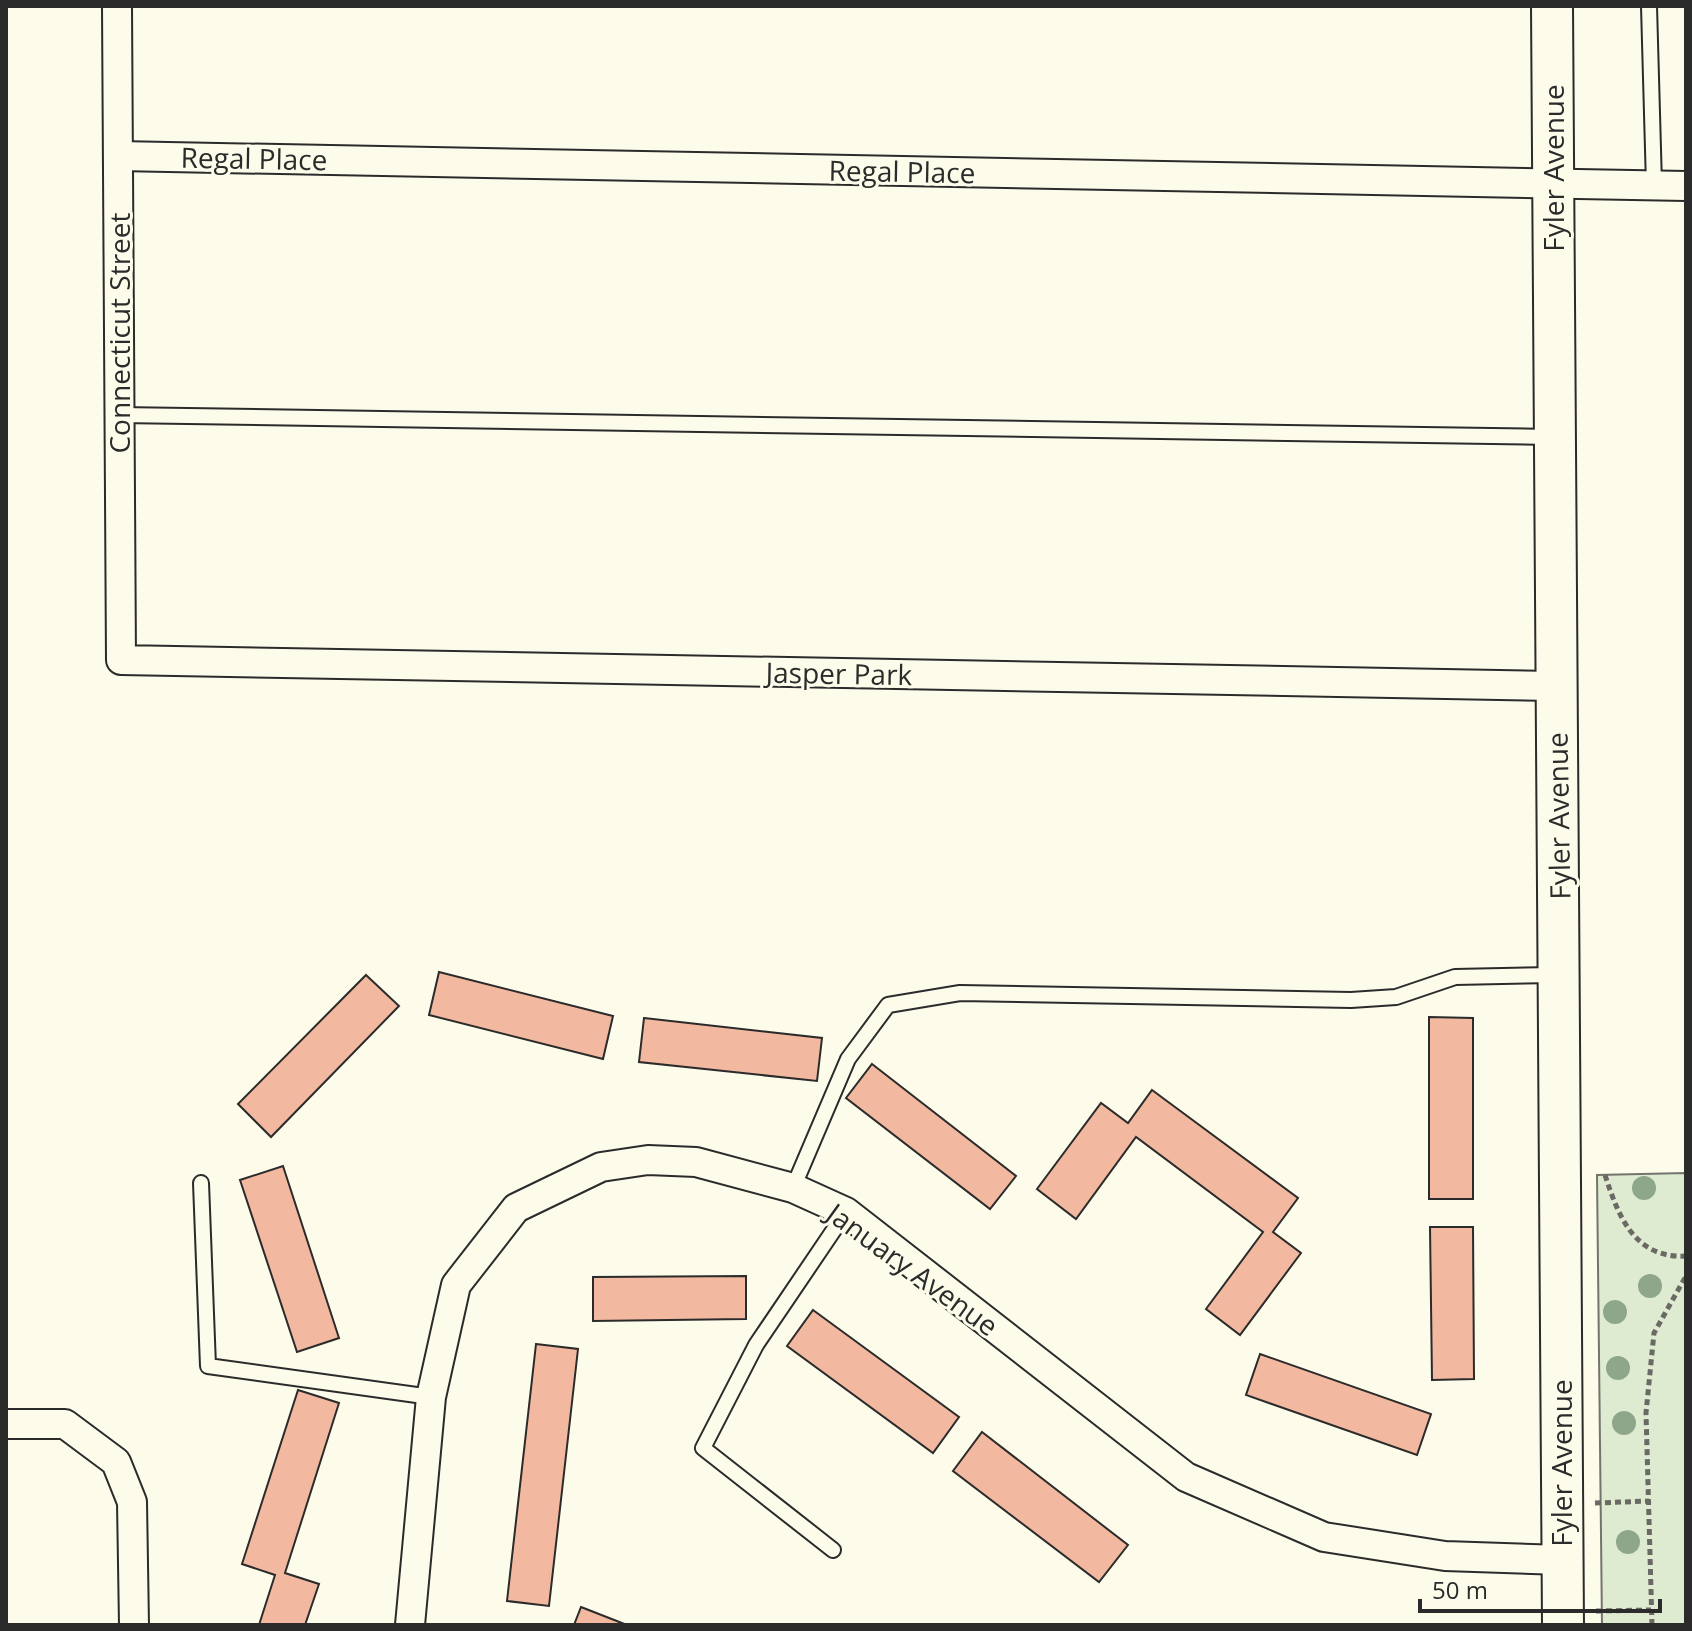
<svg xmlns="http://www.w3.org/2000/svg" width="1692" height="1631" font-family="'Open Sans',sans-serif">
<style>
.green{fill:#deebd1;stroke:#74746e;stroke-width:2}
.building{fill:#f2b8a0;stroke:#2b2b2b;stroke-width:2}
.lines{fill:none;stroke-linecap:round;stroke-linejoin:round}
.lane-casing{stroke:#2b2b2b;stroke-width:18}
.street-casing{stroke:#2b2b2b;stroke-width:32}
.secondary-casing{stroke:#2b2b2b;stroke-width:44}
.path{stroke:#6a6964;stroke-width:5;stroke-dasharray:6 4;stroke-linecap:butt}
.lane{stroke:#fdfbea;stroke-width:14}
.street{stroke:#fdfbea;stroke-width:28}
.secondary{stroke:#fdfbea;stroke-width:40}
.tree{fill:#8ea78a}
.labels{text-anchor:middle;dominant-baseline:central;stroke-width:6;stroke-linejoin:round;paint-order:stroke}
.street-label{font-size:28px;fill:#2b2b2b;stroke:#fdfbea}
</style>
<rect width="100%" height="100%" fill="#fdfbea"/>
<polygon class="green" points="1686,1173 1686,1625 1602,1625 1597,1175"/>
<g class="building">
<polygon points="439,972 613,1016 603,1059 429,1015"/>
<polygon points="366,975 399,1006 271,1137 238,1104"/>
<polygon points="1429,1017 1473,1018 1473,1199 1429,1199"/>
<polygon points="644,1018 822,1038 817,1081 639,1062"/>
<polygon points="872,1064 1016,1176 990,1209 846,1098"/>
<polygon points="1152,1090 1298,1198 1273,1232 1301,1253 1240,1335 1206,1309 1263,1232 1136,1137 1076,1219 1037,1189 1101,1103 1128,1123"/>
<polygon points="283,1166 339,1338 297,1352 240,1180"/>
<polygon points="1430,1227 1473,1227 1474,1379 1432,1380"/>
<polygon points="746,1276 746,1319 593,1321 593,1277"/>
<polygon points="813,1310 959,1417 933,1453 787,1346"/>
<polygon points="536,1344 578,1349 549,1606 507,1601"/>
<polygon points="1260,1354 1431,1414 1417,1455 1246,1395"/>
<polygon points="298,1390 339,1403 285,1573 319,1584 305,1625 259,1625 275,1575 242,1564"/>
<polygon points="982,1432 1128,1545 1099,1582 953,1471"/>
<polygon points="581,1607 627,1625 574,1625"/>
</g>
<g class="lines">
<defs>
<g id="lane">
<polyline points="1649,6 1654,185"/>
<polyline points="119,415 1551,437"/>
<polyline points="201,1183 208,1366 431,1397"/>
<polyline points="793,1188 848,1059 888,1005 960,993 1351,1000 1396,997 1455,977 1555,975"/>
<polyline points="833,1550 703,1448 756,1345 846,1212"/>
</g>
<g id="street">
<polyline points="117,6 121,660 1556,686"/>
<polyline points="118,156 1686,186"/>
<polyline points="6,1424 65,1424 116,1462 132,1502 134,1625"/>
<polyline points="410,1625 431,1397 456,1285 516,1208 601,1167 648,1160 696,1162 793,1188 846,1212 1186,1477 1324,1537 1445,1556 1562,1560"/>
</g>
<polyline id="secondary" points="1552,6 1563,1625"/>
</defs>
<use href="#lane" class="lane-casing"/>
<use href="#street" class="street-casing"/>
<use href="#secondary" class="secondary-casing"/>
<g class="path">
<path d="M1605,1175C1618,1215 1634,1259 1686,1256"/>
<polyline points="1595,1503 1649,1501"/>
<polyline points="1596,1611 1651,1610"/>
<polyline points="1652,1625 1646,1413 1654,1333 1686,1276"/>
</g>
<use href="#lane" class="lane"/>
<use href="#street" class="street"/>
<use href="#secondary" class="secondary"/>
</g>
<g class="tree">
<circle cx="1644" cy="1188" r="12"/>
<circle cx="1650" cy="1286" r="12"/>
<circle cx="1615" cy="1312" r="12"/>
<circle cx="1618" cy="1368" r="12"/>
<circle cx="1624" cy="1423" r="12"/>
<circle cx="1628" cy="1542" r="12"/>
</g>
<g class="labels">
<g class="street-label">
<text transform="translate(254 158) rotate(1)">Regal Place</text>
<text transform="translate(1553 168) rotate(-90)">Fyler Avenue</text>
<text transform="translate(902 171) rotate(1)">Regal Place</text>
<text transform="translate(119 333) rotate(-90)">Connecticut Street</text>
<text transform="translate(839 673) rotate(1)">Jasper Park</text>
<text transform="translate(1558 816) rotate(-91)">Fyler Avenue</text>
<text transform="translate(913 1269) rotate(36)">January Avenue</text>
<text transform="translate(1561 1463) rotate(-90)">Fyler Avenue</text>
</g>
</g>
<rect width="1692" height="1631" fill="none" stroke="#2b2b2b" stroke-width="16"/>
<path d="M1420 1599v12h240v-12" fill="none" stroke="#2b2b2b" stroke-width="4"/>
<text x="1432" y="1599" font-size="24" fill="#2b2b2b" stroke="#fdfbea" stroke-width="6" paint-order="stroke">50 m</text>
</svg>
